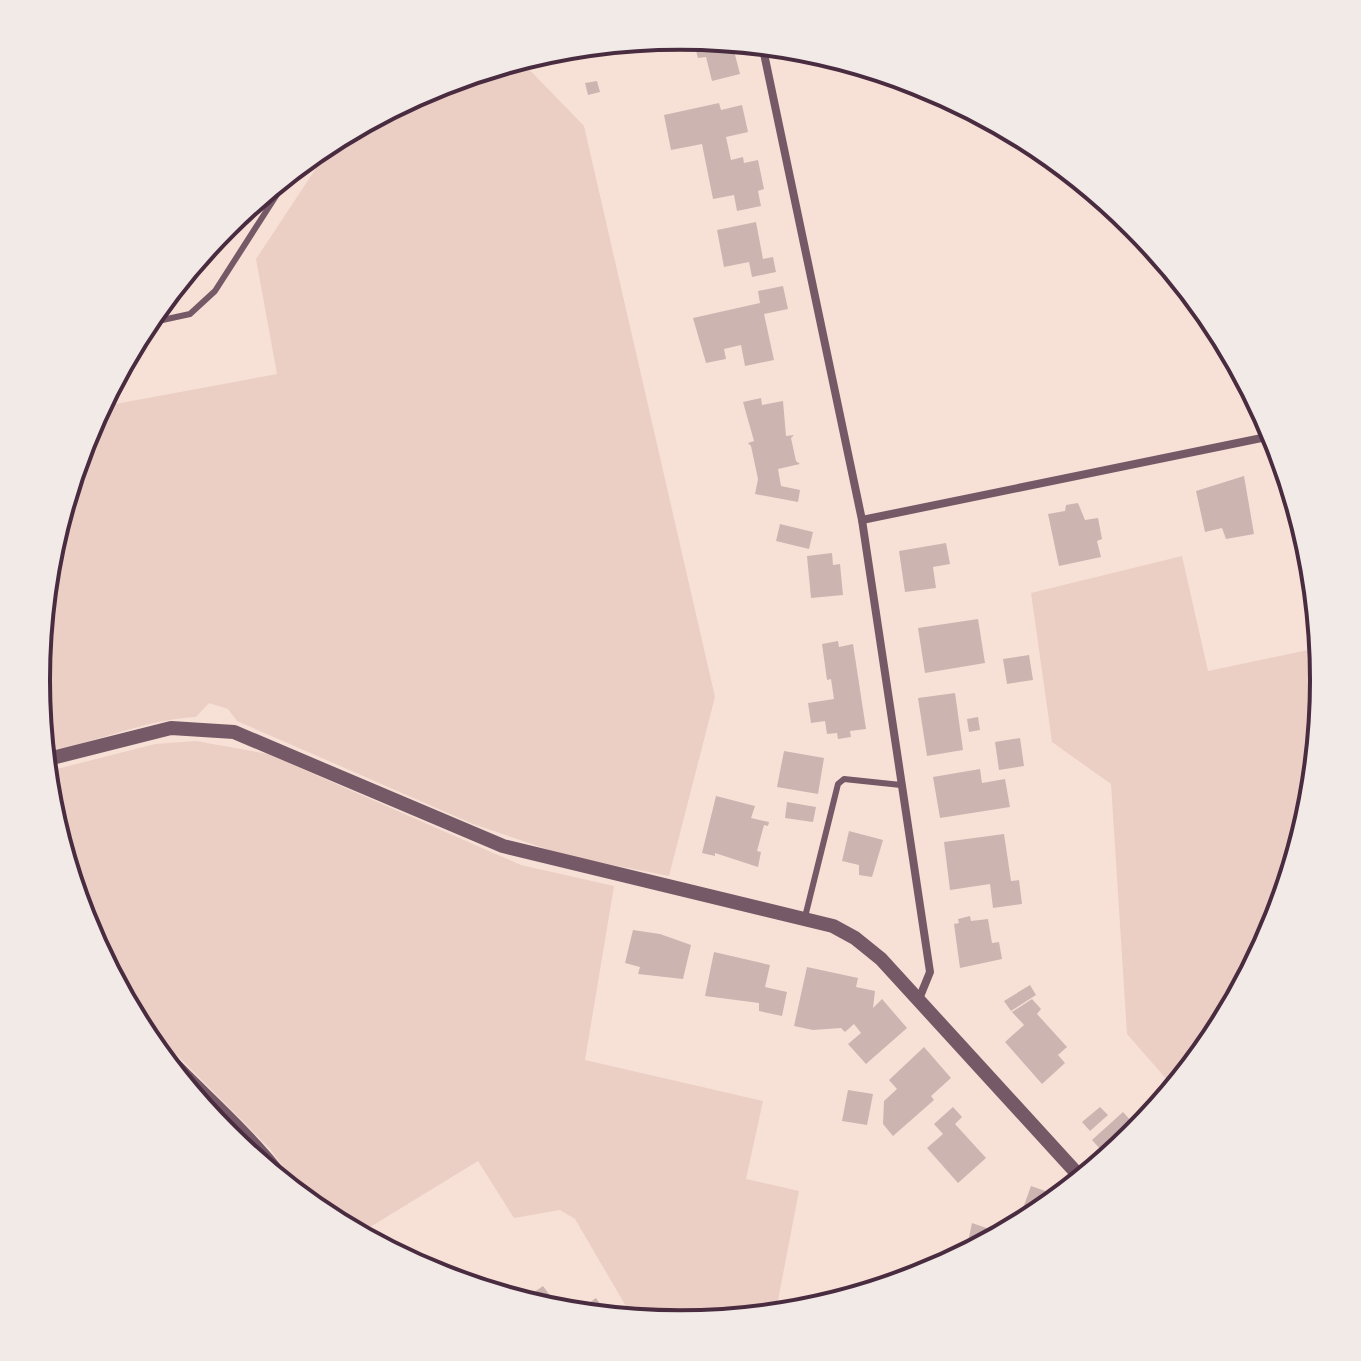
<svg xmlns="http://www.w3.org/2000/svg" width="1361" height="1361" font-family="'Exo 2',sans-serif">
<style>
.green{fill:#ebcfc5}
.building{fill:#ccb4b1}
.lines{fill:none;stroke-linecap:round;stroke-linejoin:round}
.service{stroke:#755966;stroke-width:6}
.minor{stroke:#755966;stroke-width:8}
.tertiary{stroke:#755966;stroke-width:14}
.rim{fill:none;stroke:#4a2c40;stroke-width:4}
</style>
<rect width="100%" height="100%" fill="#f7e1d7"/>
<g class="green">
<path d="M519,59L584,126L715,697L669,876L567,856L473,824L237,721L228,709L209,703L196,717C141,720 96,744 43,751L36,680L48,554L85,433L99,407L277,374L256,259L336,138L434,85Z"/>
<path d="M1182,556L1208,671L1322,647C1335,782 1288,923 1217,1037C1206,1056 1189,1072 1175,1089L1127,1034L1111,784L1052,742L1031,593Z"/>
<polygon points="196,741 268,754 521,865 614,886 585,1060 763,1101 746,1179 799,1191 775,1316 680,1325 611,1318 627,1308 575,1219 560,1210 514,1218 478,1161 357,1235 319,1214 270,1149 159,1037 111,975 85,927 48,806 45,772 155,744"/>
</g>
<g class="building">
<polygon points="719,41 721,50 733,47 740,74 712,81 706,57 698,58 695,47"/>
<polygon points="597,81 600,92 588,95 585,83"/>
<polygon points="719,103 721,110 742,105 748,132 726,137 731,160 743,157 744,163 758,160 764,189 758,191 761,206 737,211 734,195 713,199 702,144 671,150 664,115"/>
<polygon points="756,222 763,259 773,257 776,272 752,277 749,262 724,267 717,230"/>
<polygon points="783,286 788,309 764,314 774,360 745,366 741,345 724,349 726,359 706,363 693,318 760,303 758,291"/>
<polygon points="761,398 762,405 783,401 786,436 794,435 791,438 796,461 800,464 778,469 781,486 800,490 798,502 755,494 758,479 751,446 748,443 754,441 743,402"/>
<polygon points="1244,476 1254,534 1226,539 1222,528 1205,532 1196,491"/>
<polygon points="1289,478 1295,497 1291,498 1287,479"/>
<polygon points="1078,503 1085,520 1098,518 1102,539 1097,541 1101,557 1059,566 1048,514 1065,511 1066,505"/>
<polygon points="780,524 813,532 809,549 776,541"/>
<polygon points="946,543 950,564 933,567 936,588 905,592 899,551"/>
<polygon points="832,553 833,565 840,564 843,595 811,598 807,556"/>
<polygon points="978,619 985,663 925,673 918,628"/>
<polygon points="838,641 839,647 853,644 866,729 850,731 851,737 838,739 837,733 827,734 825,721 811,723 808,703 834,699 831,679 827,680 822,644"/>
<polygon points="1029,655 1033,680 1007,684 1003,659"/>
<polygon points="955,693 963,750 927,756 918,698"/>
<polygon points="978,717 980,730 969,732 967,719"/>
<polygon points="1020,738 1024,766 999,770 995,742"/>
<polygon points="784,751 824,758 818,794 777,787"/>
<polygon points="980,769 982,783 1005,779 1010,807 940,818 933,777"/>
<polygon points="716,796 755,806 751,818 769,822 768,826 764,825 757,851 761,852 758,867 715,853 715,856 702,853"/>
<polygon points="787,802 816,807 813,822 785,818"/>
<polygon points="849,831 883,840 872,877 859,875 859,865 842,861"/>
<polygon points="1004,834 1011,881 1019,880 1022,904 993,908 990,884 950,890 944,842"/>
<polygon points="970,916 971,921 988,919 992,943 999,942 1002,959 960,968 954,924 959,923 958,919"/>
<polygon points="633,930 660,934 691,945 683,979 638,974 640,967 625,963"/>
<polygon points="714,952 770,965 765,987 787,992 782,1016 759,1011 759,1003 705,996"/>
<polygon points="807,967 858,978 856,987 875,991 873,1008 882,999 907,1028 866,1064 848,1044 861,1033 854,1024 845,1032 841,1028 813,1030 794,1026"/>
<polygon points="1030,985 1036,995 1011,1011 1004,1001"/>
<polygon points="1032,999 1041,1009 1037,1014 1067,1047 1058,1055 1065,1063 1042,1084 1005,1042 1024,1025 1012,1012"/>
<polygon points="924,1047 951,1078 931,1096 934,1100 893,1136 883,1124 884,1101 897,1089 889,1080"/>
<polygon points="848,1090 873,1094 867,1125 842,1121"/>
<polygon points="953,1107 962,1117 955,1124 986,1158 958,1183 927,1148 943,1134 934,1124"/>
<polygon points="1100,1107 1108,1115 1090,1131 1082,1122"/>
<polygon points="1123,1112 1140,1131 1109,1159 1092,1140"/>
<polygon points="1031,1186 1054,1194 1049,1208 1038,1216 1022,1211"/>
<polygon points="972,1223 992,1230 1010,1232 965,1256"/>
<polygon points="543,1286 563,1313 520,1302"/>
<polygon points="596,1298 609,1316 606,1318 573,1314"/>
</g>
<g class="lines">
<g class="service">
<polyline points="144,324 190,314 215,291 294,168"/>
<polyline points="805,917 838,784 844,779 901,785"/>
</g>
<g class="minor">
<polyline points="762,44 862,520 930,972 919,999"/>
<polyline points="862,520 1276,435"/>
<path d="M128,1008C180,1076 254,1127 301,1199"/>
</g>
<polyline class="tertiary" points="44,760 171,728 234,732 503,846 833,926 855,938 881,959 1083,1180"/>
</g>
<path d="M0 0H1361V1361H0ZM50 680a630 630 0 1 1 1260 0a630 630 0 1 1-1260 0Z" fill="#f1eae7" fill-rule="evenodd"/>
<path class="rim" d="M50 680a630 630 0 1 1 1260 0a630 630 0 1 1-1260 0Z"/>
</svg>
